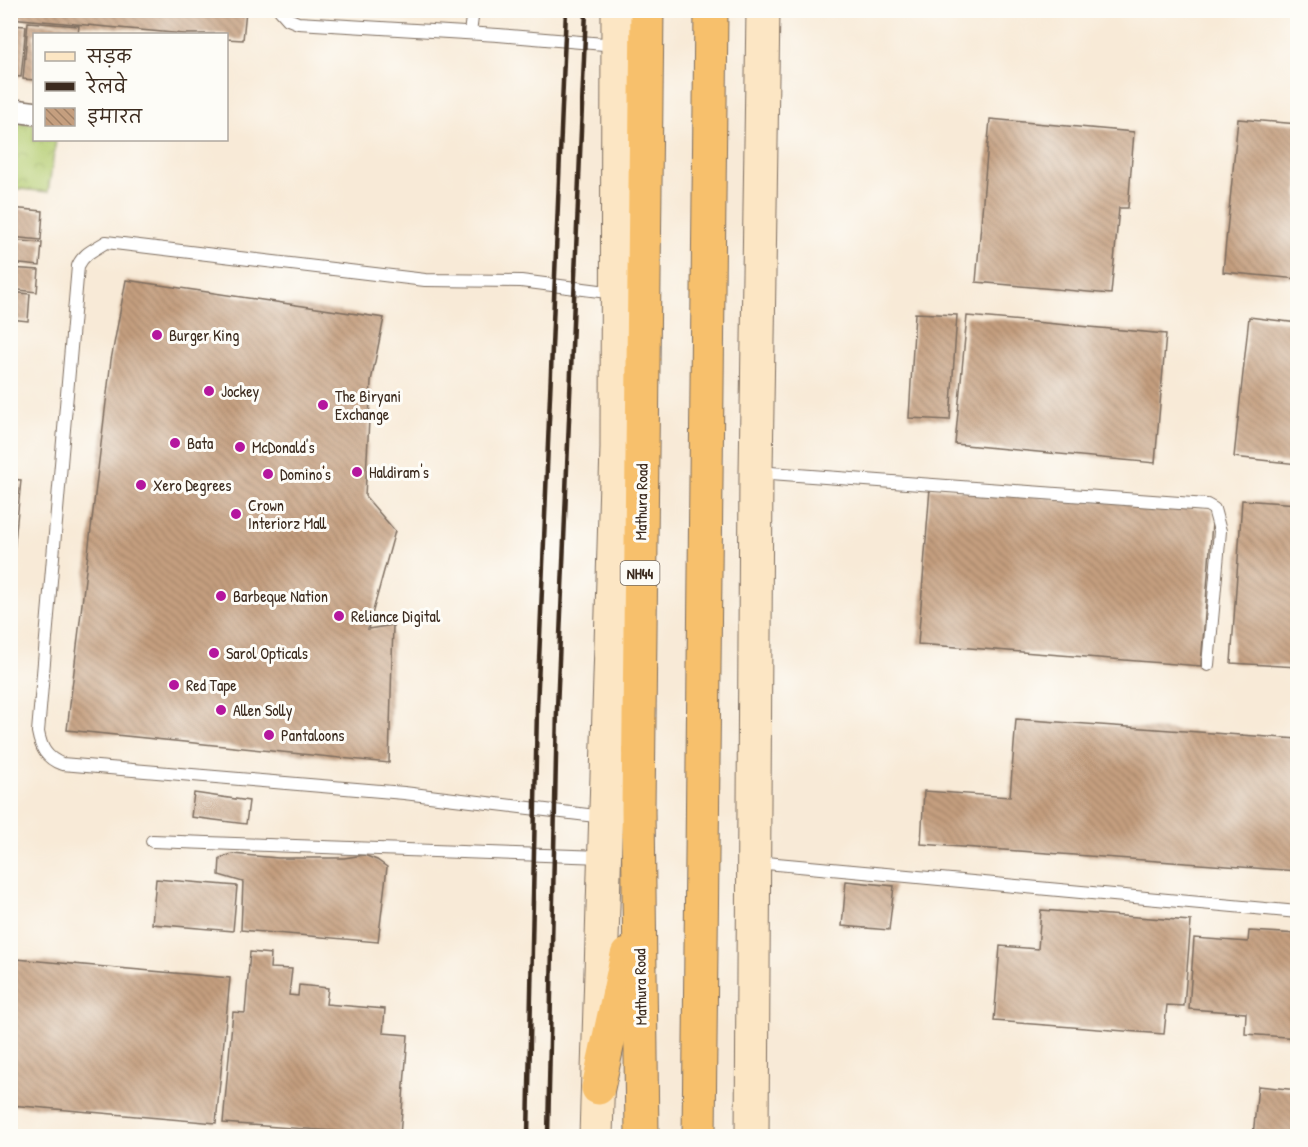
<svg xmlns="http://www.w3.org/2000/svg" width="1308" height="1147" font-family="'Patrick Hand','Playpen Sans Deva',sans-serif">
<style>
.park{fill:url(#park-crowns);stroke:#787c48;stroke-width:1.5}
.building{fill:url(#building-back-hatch)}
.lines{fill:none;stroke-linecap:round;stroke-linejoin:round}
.lane-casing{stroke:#7d6d5f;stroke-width:14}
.street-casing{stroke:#7d6d5f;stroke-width:25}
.secondary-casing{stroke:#7d6d5f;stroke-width:35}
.highway-casing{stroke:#7d6d5f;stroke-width:35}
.lane{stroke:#fff;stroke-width:12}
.street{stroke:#fff;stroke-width:22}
.secondary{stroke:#fce6c4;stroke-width:33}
.highway{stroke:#f7c06c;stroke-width:33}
.rail{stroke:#3b2a1e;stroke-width:4.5}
.poi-dot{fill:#b5179e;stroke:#fdfcf7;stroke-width:2}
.labels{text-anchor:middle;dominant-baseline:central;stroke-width:6;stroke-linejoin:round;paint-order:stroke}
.shield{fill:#fdfcf7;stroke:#75695f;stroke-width:1.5}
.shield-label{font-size:15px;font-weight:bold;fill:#3b2a1e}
.poi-label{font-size:16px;fill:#3b2a1e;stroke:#fdfcf7;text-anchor:start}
.street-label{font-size:16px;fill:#3b2a1e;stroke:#fdfcf7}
</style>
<defs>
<pattern id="park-crowns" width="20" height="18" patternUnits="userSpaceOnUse" patternTransform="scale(1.5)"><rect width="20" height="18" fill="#b5cd72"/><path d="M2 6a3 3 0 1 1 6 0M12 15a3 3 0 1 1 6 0" fill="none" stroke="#9db062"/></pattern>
<pattern id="building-back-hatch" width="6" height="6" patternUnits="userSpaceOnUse" patternTransform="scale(1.5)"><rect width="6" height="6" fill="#c59f7f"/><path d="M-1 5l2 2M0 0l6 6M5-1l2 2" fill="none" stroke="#a18267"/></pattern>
</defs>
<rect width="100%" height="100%" fill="#fdfcf7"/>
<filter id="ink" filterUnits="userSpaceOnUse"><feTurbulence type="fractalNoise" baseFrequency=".0167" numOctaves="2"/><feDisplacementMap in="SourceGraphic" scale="12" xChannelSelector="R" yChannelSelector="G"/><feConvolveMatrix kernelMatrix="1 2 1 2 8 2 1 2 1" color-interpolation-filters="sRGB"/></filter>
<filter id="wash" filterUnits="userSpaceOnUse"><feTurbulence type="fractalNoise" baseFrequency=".008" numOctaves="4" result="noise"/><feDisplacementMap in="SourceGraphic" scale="24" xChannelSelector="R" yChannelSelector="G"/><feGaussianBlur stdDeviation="1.35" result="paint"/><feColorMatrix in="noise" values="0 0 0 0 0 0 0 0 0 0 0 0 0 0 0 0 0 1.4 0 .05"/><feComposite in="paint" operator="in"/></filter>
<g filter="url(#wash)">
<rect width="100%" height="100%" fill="#f8ead7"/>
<polygon class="park" points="11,122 34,124 34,140 56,140 48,192 11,188"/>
<g id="blocks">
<g class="building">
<polygon points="10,10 246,10 243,40 226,39 226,34 184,34 10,18"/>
<polygon points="28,22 79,26 78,34 34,34 34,80 23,79"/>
<polygon points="10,25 26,26 21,77 10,76"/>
<polygon points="990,119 1134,132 1128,208 1119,208 1111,294 976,282"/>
<polygon points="1238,119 1298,124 1298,279 1223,272"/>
<polygon points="10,208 43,211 41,240 10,237"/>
<polygon points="10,240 42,243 40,266 10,263"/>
<polygon points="10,268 39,270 37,292 10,289"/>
<polygon points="126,280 384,318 371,381 365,496 395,531 368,629 393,625 389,763 67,730 111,360"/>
<polygon points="10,292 30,294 28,321 10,319"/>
<polygon points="915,313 957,315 950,420 909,418"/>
<polygon points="967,316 1166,334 1155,463 955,444"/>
<polygon points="1249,317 1298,323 1298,464 1234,457"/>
<polygon points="10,479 21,480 13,561 10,561"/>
<polygon points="930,488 1213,510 1201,666 918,644"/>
<polygon points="1242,500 1298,504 1298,667 1231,663"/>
<polygon points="1016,719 1298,739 1298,871 921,844 924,791 1010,797"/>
<polygon points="194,793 249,801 246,824 191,817"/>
<polygon points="232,854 278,858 344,858 364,855 377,860 387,867 378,942 241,930 243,882 219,875 220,858"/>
<polygon points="156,879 237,886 233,931 152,924"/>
<polygon points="846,881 894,886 889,930 842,926"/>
<polygon points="1041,910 1191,921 1184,1006 1167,1005 1164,1034 994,1021 1000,946 1038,949"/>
<polygon points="1249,931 1298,934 1298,1038 1245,1034 1246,1013 1189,1009 1194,938 1248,942"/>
<polygon points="250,952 271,954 270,968 292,969 289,995 298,996 299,985 328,988 326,1004 385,1009 383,1033 408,1035 400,1136 223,1123 233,1012 245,1013"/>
<polygon points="16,959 230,978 216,1123 10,1105 10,1017"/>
<polygon points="1258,1086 1298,1090 1298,1136 1253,1136"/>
</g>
</g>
</g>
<g filter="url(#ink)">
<use href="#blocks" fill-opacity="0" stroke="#7d6d5f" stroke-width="1.5"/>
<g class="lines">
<defs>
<g id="lane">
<polyline points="280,10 288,19 298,23 498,35 616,45"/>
<polyline points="470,33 473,10"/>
<polyline points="757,472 1207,505 1214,509 1220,531 1208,665"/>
<path d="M604,817L404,793L62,764C46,758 41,748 38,732L78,266C84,253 94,250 106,242L425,280L521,281L615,293"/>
<polyline points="152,841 603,857"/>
<polyline points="755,862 1298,912"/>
</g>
<polyline id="street" points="10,110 34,113"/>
<g id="secondary">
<polyline points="596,1136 617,448 618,10"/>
<polyline points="752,1136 756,472 763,10"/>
</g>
<g id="highway">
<polyline points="598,1088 627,955"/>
<polyline points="642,1136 638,809 647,10"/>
<polyline points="699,1136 711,10"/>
</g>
</defs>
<use href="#lane" class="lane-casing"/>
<use href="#street" class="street-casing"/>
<use href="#secondary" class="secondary-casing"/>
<use href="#highway" class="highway-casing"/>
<use href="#lane" class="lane"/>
<use href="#street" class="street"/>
<use href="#secondary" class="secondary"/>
<use href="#highway" class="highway"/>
<g class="rail">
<polyline points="528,1136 537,709 566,10"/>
<polyline points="548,1136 557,709 586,10"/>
</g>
</g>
</g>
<g class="poi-dot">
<circle cx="157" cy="335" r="6"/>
<circle cx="209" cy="391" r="6"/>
<circle cx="323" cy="405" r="6"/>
<circle cx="175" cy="443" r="6"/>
<circle cx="240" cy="447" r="6"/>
<circle cx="357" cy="472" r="6"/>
<circle cx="268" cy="474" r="6"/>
<circle cx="141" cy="485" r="6"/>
<circle cx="236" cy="514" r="6"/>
<circle cx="221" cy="596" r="6"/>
<circle cx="339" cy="616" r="6"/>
<circle cx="214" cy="653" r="6"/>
<circle cx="174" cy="685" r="6"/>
<circle cx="221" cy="710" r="6"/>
<circle cx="269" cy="735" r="6"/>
</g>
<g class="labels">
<rect class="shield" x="620.5" y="561" width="39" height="24" rx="4.5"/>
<g class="shield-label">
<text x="640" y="573">NH44</text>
</g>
<g class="poi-label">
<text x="169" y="335">Burger King</text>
<text x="221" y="391">Jockey</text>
<text x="335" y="396">The Biryani<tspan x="335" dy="18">Exchange</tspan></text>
<text x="187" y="443">Bata</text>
<text x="252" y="447">McDonald's</text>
<text x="369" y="472">Haldiram's</text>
<text x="280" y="474">Domino's</text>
<text x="153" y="485">Xero Degrees</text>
<text x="248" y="505">Crown<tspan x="248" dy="18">Interiorz Mall</tspan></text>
<text x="233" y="596">Barbeque Nation</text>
<text x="351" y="616">Reliance Digital</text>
<text x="226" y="653">Sarol Opticals</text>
<text x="186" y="685">Red Tape</text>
<text x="233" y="710">Allen Solly</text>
<text x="281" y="735">Pantaloons</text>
</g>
<g class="street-label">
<text transform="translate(641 502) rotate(-89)">Mathura Road</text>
<text transform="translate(640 987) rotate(-91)">Mathura Road</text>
</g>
</g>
<rect width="1308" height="1147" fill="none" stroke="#fdfcf7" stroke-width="36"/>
<rect x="33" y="33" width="195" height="108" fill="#fdfcf7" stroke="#afa8a0" stroke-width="1.5"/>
<rect x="45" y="52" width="30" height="9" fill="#fce6c4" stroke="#afa8a0" stroke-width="1.5"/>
<text x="87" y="63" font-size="18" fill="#3b2a1e">सड़क</text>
<rect x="45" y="82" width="30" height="9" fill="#3b2a1e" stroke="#afa8a0" stroke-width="1.5"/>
<text x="87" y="93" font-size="18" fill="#3b2a1e">रेलवे</text>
<rect x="45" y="108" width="30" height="18" fill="url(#building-back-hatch)" stroke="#afa8a0" stroke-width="1.5"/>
<text x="87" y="123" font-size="18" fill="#3b2a1e">इमारत</text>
</svg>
